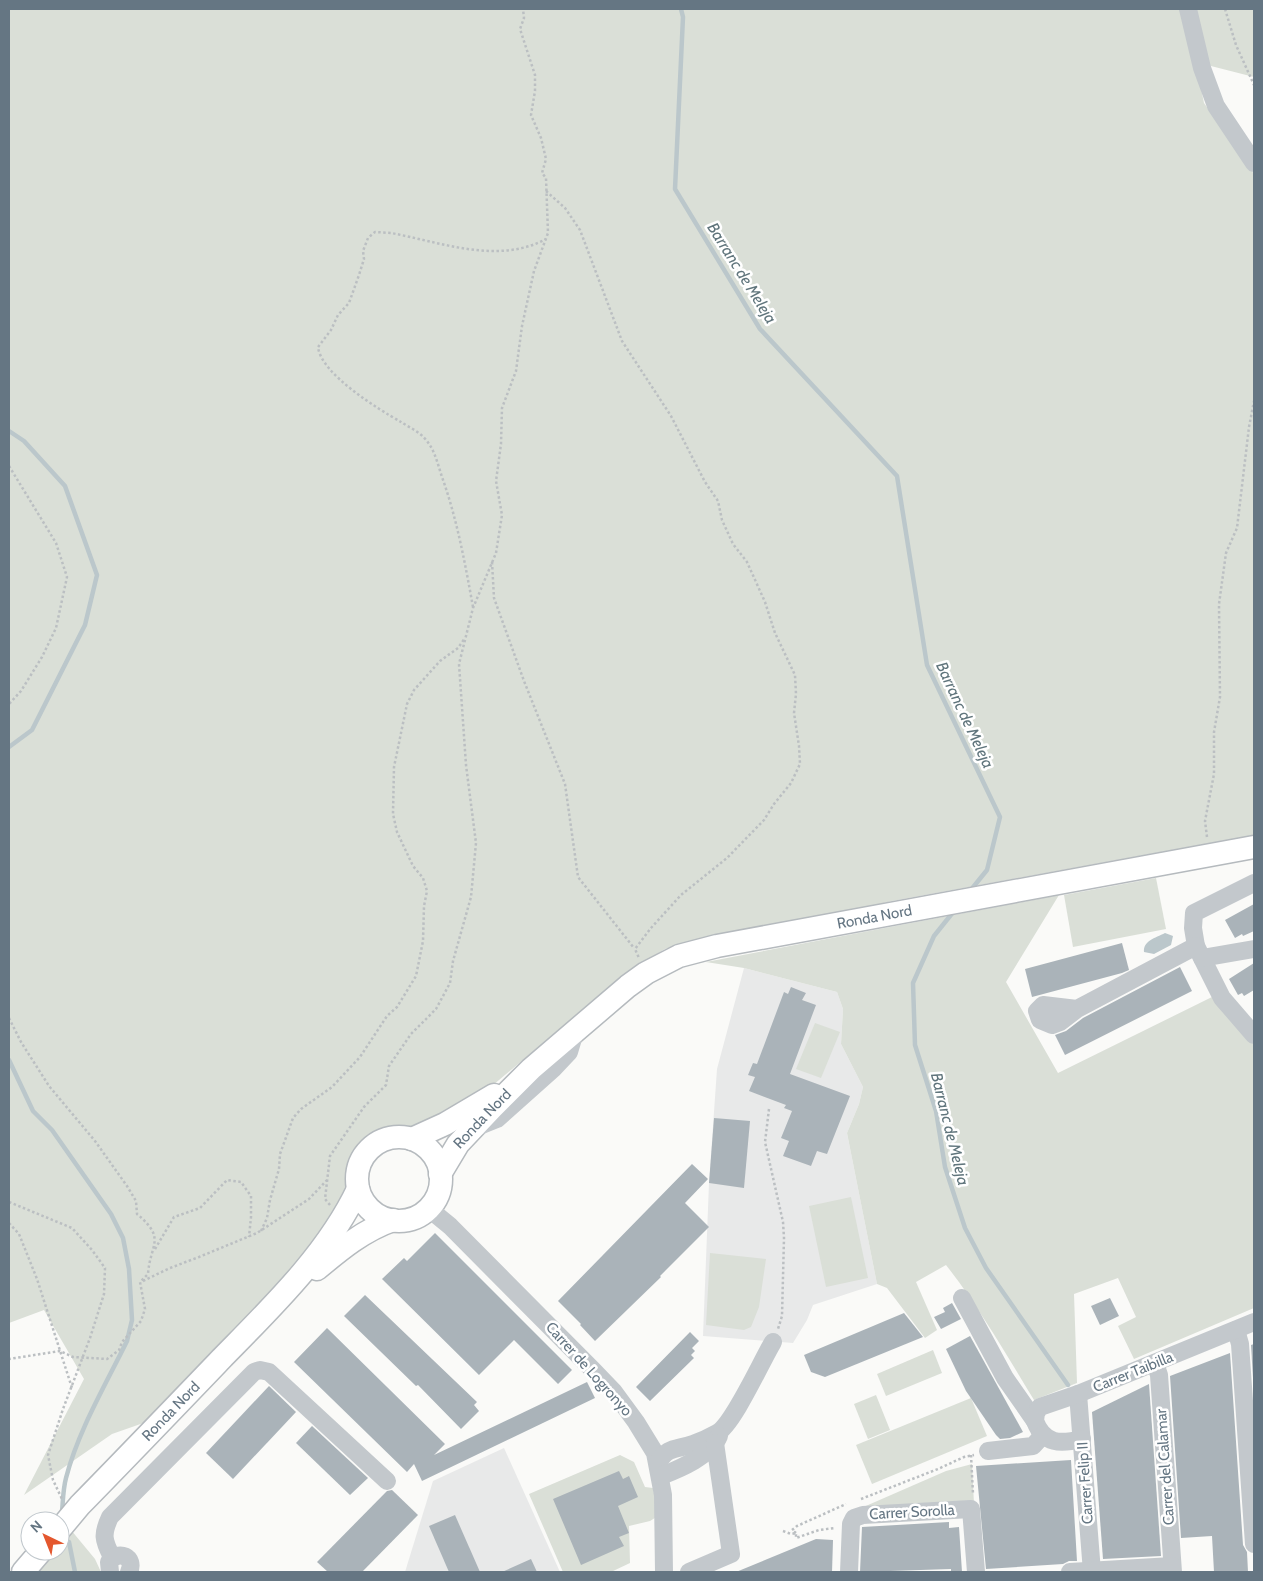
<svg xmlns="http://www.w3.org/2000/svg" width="1263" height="1581" font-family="Cabin,sans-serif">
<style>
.built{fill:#e8e9e9}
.green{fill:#dadfd7}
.water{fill:#bbc7cb}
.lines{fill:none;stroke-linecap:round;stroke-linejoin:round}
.stream{stroke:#bbc7cb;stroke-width:4.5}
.building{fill:#aab3b9}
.major-casing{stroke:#b5babe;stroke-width:25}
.path{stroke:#bbbfc2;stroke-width:2.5;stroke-dasharray:2.5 2.5;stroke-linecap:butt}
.minor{stroke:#c3c8cc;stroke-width:18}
.major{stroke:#fff;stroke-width:22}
.labels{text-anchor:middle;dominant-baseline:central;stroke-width:5;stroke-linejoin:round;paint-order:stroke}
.street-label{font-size:15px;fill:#657683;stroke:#fff}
.water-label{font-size:16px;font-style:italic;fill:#60757c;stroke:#fff}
</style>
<rect width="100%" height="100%" fill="#fafaf8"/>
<g class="built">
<polygon points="744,968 837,992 843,1009 841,1044 863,1087 859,1104 847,1133 877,1284 813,1305 807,1320 793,1343 703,1336 709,1183 717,1069"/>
<polygon points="504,1448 560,1572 405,1572 433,1481"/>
</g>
<g class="green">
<polygon points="9,9 1254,9 1254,77 1207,65 1195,60 1204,103 1254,174 1254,835 892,901 850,911 699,939 665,949 629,971 480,1096 416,1129 400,1128 381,1130 364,1142 353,1158 347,1180 346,1198 306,1257 152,1420 112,1434 24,1495 84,1379 44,1310 9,1323"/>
<polygon points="1156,878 1166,929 1073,947 1064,895"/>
<path d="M1059,895L1006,982L1058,1073L1212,997L1254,1045V1308L1134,1359L1118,1326L1136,1317L1118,1278L1074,1294L1077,1383L1034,1400C1006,1354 979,1307 946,1265L916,1282L937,1330L925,1338L887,1288L877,1284L847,1133L859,1104L863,1087L841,1044L843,1009L837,992L744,968L706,962Z"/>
<polygon points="815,1023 840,1032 821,1078 796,1069"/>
<polygon points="851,1197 868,1278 826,1287 809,1206"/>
<polygon points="710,1253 766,1259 759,1307 751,1327 744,1330 706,1325"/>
<polygon points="933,1350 942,1373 886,1396 877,1374"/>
<polygon points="876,1395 890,1430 868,1439 854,1404"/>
<polygon points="971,1398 987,1436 872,1484 856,1445"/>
<polygon points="620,1455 634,1462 645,1487 653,1488 658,1516 650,1521 629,1526 630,1563 611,1572 563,1572 529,1494"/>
<polygon points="972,1464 974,1504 852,1512 946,1471"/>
<polygon points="71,1530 95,1559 101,1572 34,1572 53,1551 60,1551 60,1543"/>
</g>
<path class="water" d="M1165,933L1173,936L1171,945L1154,954L1144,952C1143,941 1155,938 1165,933Z"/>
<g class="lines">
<g class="stream">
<polyline points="681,9 683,17 675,189 760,329 897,476 927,665 1000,817 987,870 970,891"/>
<polyline points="9,431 24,441 65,486 97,575 85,625 32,730 9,747"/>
<polyline points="954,911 934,936 913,983 915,1045 936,1111 945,1167 965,1228 986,1268 1068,1385"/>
<path d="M9,1060L33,1111L52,1130L111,1214L123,1238L129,1269L132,1320L127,1341C106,1384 78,1431 66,1478C63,1489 63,1501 62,1512"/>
<polyline points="69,1542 75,1572"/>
</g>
</g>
<g class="building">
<polygon points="1254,904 1254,931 1243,936 1242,934 1235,938 1225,920"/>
<polygon points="1122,943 1129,970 1122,973 1032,997 1025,969"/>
<polygon points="1254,963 1254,990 1244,996 1242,993 1238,995 1229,979"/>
<polygon points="1180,967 1192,991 1065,1055 1055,1035 1066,1031 1083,1018"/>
<polygon points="791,987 806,993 802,1000 816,1005 790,1074 850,1096 827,1154 817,1151 811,1166 783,1156 789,1141 781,1138 792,1111 784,1108 786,1105 749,1091 755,1077 748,1075 753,1063 757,1064 784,992 788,994"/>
<polygon points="714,1118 750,1121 744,1188 709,1183"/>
<polygon points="692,1164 708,1179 685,1203 709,1227 660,1276 661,1277 595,1341 580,1325 581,1324 558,1301"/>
<polygon points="435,1233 572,1370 558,1384 514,1340 479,1375 382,1279 404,1258 407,1261"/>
<polygon points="365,1295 477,1402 474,1405 479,1411 461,1429 418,1385 416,1386 344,1316"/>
<polygon points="1110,1298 1119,1316 1100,1325 1091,1306"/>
<polygon points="952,1303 961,1319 941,1329 934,1317 945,1312 943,1308"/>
<polygon points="904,1313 923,1337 825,1377 811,1372 804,1355"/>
<polygon points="327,1328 445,1444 434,1455 587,1382 595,1398 422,1481 414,1464 407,1472 294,1362"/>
<polygon points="690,1332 699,1341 692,1348 695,1351 691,1355 694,1358 650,1401 636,1387"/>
<polygon points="970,1336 1023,1432 1010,1438 1000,1439 996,1435 966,1391 946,1349"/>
<polygon points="1254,1344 1254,1395 1251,1345"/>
<polygon points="1230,1353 1243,1545 1247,1552 1248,1572 1214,1572 1212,1536 1181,1538 1170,1376"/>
<polygon points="1149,1384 1161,1556 1103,1559 1092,1412"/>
<polygon points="269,1386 296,1412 233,1479 206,1453"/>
<polygon points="312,1426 368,1478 350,1495 296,1443"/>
<polygon points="1071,1460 1077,1561 1069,1561 1063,1564 986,1569 976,1466"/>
<polygon points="619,1471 623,1479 629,1476 638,1497 618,1506 629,1533 619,1537 624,1546 581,1565 553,1499"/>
<polygon points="392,1490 418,1515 362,1572 328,1572 317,1562 387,1491"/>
<polygon points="455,1515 480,1572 449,1572 429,1526"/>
<polygon points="949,1522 949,1528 959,1527 962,1572 951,1572 951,1569 860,1572 862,1527"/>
<polygon points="816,1539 833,1540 832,1572 736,1572"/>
<polygon points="531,1559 537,1572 502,1572"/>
</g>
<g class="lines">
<defs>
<g id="major">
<circle cx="399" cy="1179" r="42"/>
<polyline points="412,1139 445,1124 494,1095"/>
<path id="s1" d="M440,1174L458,1144L493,1107L531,1069L628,986L646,973L679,956L717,946L1254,847"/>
<path d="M317,1269C341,1249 364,1230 393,1220"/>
<path id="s2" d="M60,1529L80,1505C128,1456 175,1407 223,1357C272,1307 328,1253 358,1189"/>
<polyline points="23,1572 41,1551"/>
</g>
</defs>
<use href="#major" class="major-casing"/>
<g class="path">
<polyline points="1225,9 1236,45 1254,85"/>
<polyline points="546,191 565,208 580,230 622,341 671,416 705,482 718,501 722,520 733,544 747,562 765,602 775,633 795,675 796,694 794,713 799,746 800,764 791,783 774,804 764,820 727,858 681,895 651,928 635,949 639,958"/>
<polyline points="9,466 56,543 67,577 56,628 42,657 21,691 9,704"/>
<polyline points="492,562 494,598 524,681 565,784 578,877 634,948"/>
<path d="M473,607C465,563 457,519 442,477C437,462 434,445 420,434C414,429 407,426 401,422C378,409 321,374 318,347L331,330L338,315L349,303L359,275L364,259L363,251L368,238L375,232L391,233C440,242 498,265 546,239"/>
<polyline points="1207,837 1205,821 1214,774 1214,732 1220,697 1219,604 1226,553 1237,528 1249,427 1254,401"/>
<path d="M9,1018L21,1042L49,1086L95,1141L127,1186L136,1201L137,1214C167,1239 150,1244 148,1274L140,1282L145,1309L141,1321L122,1342L119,1350L107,1359L73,1357L60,1351L9,1359"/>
<polyline points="769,1109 765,1142 783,1222 784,1238 782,1316 778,1329"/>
<polyline points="9,1202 72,1228 92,1250 105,1268 104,1294 90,1338 63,1409 48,1455 53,1480 62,1499"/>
<polyline points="330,1205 325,1199 330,1156 364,1107 386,1085 389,1066 411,1034 436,1009 450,983 453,961 471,897 476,843 466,765 459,664 473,608 496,553 502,515 496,481 501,444 502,408 516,371 522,326 534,271 548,233 546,178 542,173 546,159 541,138 531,115 535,91 535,75 520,29 524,18 523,9"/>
<polyline points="9,1223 19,1234 37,1279 72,1388"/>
<polyline points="410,1228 423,1224"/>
<polyline points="261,1231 267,1218 270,1200 279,1169 280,1154 293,1118 301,1109 332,1087 360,1057 387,1016 397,1007 416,976 423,941 424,906 427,891 423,878 413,866 397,832 393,814 394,767 407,704 414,690 440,661 458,648 465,638"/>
<polyline points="155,1249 174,1217 200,1208 227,1180 241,1182 251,1196 251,1217 249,1237"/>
<polyline points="143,1281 170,1268 199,1257 257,1233 309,1199 327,1180"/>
<polyline points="971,1455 973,1494"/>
<polyline points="861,1499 938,1469 964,1457 974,1455"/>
<polyline points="783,1531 791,1534 796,1533 796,1538 819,1530 835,1528"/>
<polyline points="796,1533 792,1530 797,1526 846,1504"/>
</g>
<g class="minor">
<polyline points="1188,9 1202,68 1216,106 1254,163"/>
<polyline points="1254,883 1194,913 1193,928 1196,946 1222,998 1254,1035"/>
<polyline points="1202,958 1254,949"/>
<polyline points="1077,1009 1060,1022 1052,1025 1040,1020 1037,1011 1043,1005 1077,1009 1196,946"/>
<polyline points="477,1127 497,1119 553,1069 569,1052 575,1032"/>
<polyline points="428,1208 450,1226 593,1370 614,1392 636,1422 655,1453 663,1495 664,1572"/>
<polyline points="962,1298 1005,1378 1035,1421"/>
<polyline points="1236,1330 1240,1344 1254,1544"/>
<polyline points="1155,1363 1159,1375 1173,1572"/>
<polyline points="1078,1394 1092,1572"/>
<path d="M1082,1439C1061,1444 1044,1445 1035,1421L1036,1413L1040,1407L1078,1394L1254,1322"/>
<polyline points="988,1451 1033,1446 1043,1435"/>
<path d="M658,1463C668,1446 676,1450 693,1444C701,1441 710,1437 717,1433C733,1425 762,1360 773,1342"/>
<path d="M661,1476C679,1469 711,1456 719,1436"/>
<path d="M112,1557C103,1540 102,1534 110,1517L254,1372L260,1370L269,1372L387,1481"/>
<path d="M110,1572L109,1562C118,1549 136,1557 129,1572"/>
<polyline points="689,1572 731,1554 715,1443"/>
<polyline points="849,1572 851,1524 854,1518 863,1515 971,1509 976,1572"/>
<polyline points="1070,1572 1172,1566"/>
</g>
<use href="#major" class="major"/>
</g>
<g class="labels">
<g class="street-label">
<text stroke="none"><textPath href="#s1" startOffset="526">Ronda Nord</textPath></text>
<text stroke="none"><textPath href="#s1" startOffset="70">Ronda Nord</textPath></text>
<text transform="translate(589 1369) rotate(48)">Carrer de Logronyo</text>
<text transform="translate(1133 1372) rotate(-22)">Carrer Taibilla</text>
<text stroke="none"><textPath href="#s2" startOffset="162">Ronda Nord</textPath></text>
<text transform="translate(1165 1467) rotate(-94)">Carrer del Calamar</text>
<text transform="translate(1085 1483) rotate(-94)">Carrer Felip II</text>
<text transform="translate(912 1512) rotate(-3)">Carrer Sorolla</text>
</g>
<g class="water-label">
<text transform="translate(742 273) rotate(58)">Barranc de Meleja</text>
<text transform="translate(965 715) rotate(65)">Barranc de Meleja</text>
<text transform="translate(950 1129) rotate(76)">Barranc de Meleja</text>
</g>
</g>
<rect width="1263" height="1581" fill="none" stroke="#657683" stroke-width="20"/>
<g transform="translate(45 1536) rotate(317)"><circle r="24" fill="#ffffff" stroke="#c1c8cd"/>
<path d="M0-4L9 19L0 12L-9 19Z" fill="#e4572e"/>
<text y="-8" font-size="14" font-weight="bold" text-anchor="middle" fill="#657683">N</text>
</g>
</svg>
